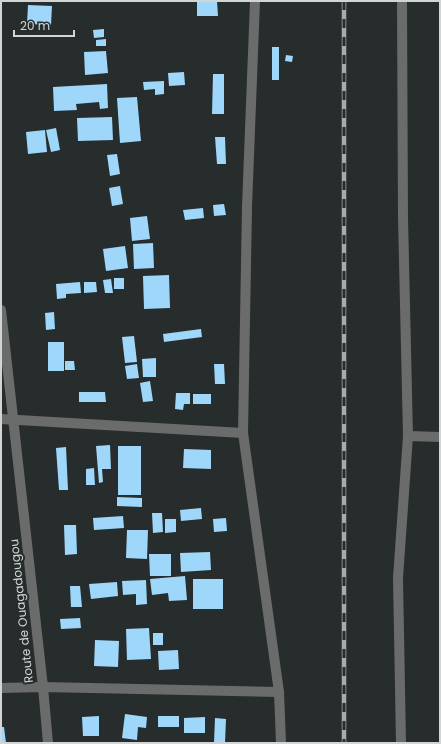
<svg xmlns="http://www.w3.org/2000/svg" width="441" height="744" font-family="Poppins,sans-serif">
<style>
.building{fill:#9fd7fa}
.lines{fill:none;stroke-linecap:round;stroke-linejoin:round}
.minor{stroke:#696c6b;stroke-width:10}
.rail-casing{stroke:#a7abab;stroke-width:4.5}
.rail{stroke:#272c2d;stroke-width:3;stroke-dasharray:9;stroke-linecap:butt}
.labels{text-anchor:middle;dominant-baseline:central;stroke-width:4;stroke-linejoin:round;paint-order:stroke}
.street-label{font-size:12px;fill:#d1d5d5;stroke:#272c2d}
</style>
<rect width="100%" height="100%" fill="#272c2d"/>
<g class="building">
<polygon points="197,1 217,1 218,16 197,16"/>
<polygon points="28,5 52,6 51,25 27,24"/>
<polygon points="104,29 104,37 94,38 93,30"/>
<polygon points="106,39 106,46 96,46 96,40"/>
<rect x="272" y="47" width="7" height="33"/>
<polygon points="106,51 108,73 85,75 84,52"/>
<polygon points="286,55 293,56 292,62 285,61"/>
<polygon points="184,72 185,85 169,86 168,73"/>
<polygon points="213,74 224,74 224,114 212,114"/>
<polygon points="164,81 164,94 155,95 155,89 144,90 143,82"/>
<polygon points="107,84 108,108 100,109 99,102 76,104 77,110 54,111 53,87"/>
<polygon points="137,97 141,141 120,143 117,98"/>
<polygon points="112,117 113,140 78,141 77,118"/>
<polygon points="56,128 60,150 51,152 46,130"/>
<polygon points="45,130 47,152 28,154 26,132"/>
<polygon points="215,137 225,137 226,164 217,164"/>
<polygon points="117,154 120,174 110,176 107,155"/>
<polygon points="120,186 123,204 112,206 109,188"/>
<polygon points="224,204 226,215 214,216 213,205"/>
<polygon points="203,208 204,218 185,220 183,210"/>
<polygon points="147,216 150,239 132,241 130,218"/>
<polygon points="153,243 154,268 134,269 133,244"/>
<polygon points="125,246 128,268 106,271 103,249"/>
<polygon points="169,275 170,308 144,309 143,276"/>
<rect x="114" y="278" width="10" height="11"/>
<polygon points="111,279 113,293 105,293 103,280"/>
<polygon points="80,282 81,293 66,294 66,298 57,299 56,284"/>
<polygon points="84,282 96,282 97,292 84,293"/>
<polygon points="54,312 55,329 46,330 45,313"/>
<polygon points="201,329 202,337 164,342 163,334"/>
<polygon points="134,336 137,362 125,363 122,337"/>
<rect x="48" y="342" width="16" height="29"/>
<polygon points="156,358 156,377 143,377 142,359"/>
<polygon points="65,361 74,361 75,370 65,370"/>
<polygon points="137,364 139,378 127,379 125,366"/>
<polygon points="214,364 224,364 225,384 215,384"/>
<polygon points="150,381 153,401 143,402 140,383"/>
<polygon points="79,392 105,392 106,402 79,402"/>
<polygon points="176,393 190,393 190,404 184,404 183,410 175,409"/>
<rect x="193" y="394" width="18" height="10"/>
<polygon points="110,445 111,469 102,469 103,482 99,483 96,446"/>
<rect x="118" y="446" width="23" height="49"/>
<polygon points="66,447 68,490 59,490 56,448"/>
<polygon points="184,449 211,450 211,469 183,468"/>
<polygon points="94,468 95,485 86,485 86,469"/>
<polygon points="117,497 142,498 142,507 117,506"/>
<polygon points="201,508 202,519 181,521 180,510"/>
<polygon points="152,513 162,513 163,532 153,533"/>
<polygon points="123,516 124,528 94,530 93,518"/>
<polygon points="226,518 227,531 214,532 213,519"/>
<polygon points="165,519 176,519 176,532 165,533"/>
<polygon points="64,525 76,525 77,554 65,555"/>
<polygon points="127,530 148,530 147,559 126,558"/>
<polygon points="210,552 211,570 181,572 180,553"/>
<polygon points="149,554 171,554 171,576 150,576"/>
<polygon points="185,576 187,600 169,601 168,593 152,595 150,579"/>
<rect x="193" y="579" width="30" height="30"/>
<polygon points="146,580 147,604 136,605 136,594 123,595 122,581"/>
<polygon points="117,582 118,596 91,599 89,584"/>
<polygon points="70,586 80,586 82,607 71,607"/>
<polygon points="80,618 81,628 61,629 60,619"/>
<polygon points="149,628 151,659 127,660 126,629"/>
<rect x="153" y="633" width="10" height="12"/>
<polygon points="95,640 119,641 118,667 94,666"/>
<polygon points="178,650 179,669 159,670 158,651"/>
<polygon points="125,714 147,717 146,728 138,727 137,740 122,738"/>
<polygon points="99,716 99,736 83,736 82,717"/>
<rect x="158" y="716" width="21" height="11"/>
<polygon points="205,717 205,733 184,733 184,718"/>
<polygon points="215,718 226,719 225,743 214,743"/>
<polygon points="1,727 4,727 6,743 1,743"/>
</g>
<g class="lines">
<g class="minor">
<polyline points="255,1 247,207 243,433 279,692 281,743"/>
<polyline points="1,310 43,687 48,743"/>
<polyline points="1,419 243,433"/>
<polyline points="408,436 440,437"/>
<polyline points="1,688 43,687 279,692"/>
<polyline points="401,743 398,578 408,436 403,217 402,1"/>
</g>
<defs>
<polyline id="rail" points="344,1 344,743"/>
</defs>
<use href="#rail" class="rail-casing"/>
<use href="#rail" class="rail"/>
</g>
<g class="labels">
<g class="street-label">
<text transform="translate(21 611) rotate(-96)">Route de Ouagadougou</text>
</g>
</g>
<rect width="441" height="744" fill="none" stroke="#d1d5d5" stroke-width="4"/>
<path d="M14 30v6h60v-6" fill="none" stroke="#d1d5d5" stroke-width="2"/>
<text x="20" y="30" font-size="12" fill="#d1d5d5" stroke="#272c2d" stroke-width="3" paint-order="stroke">20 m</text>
</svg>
